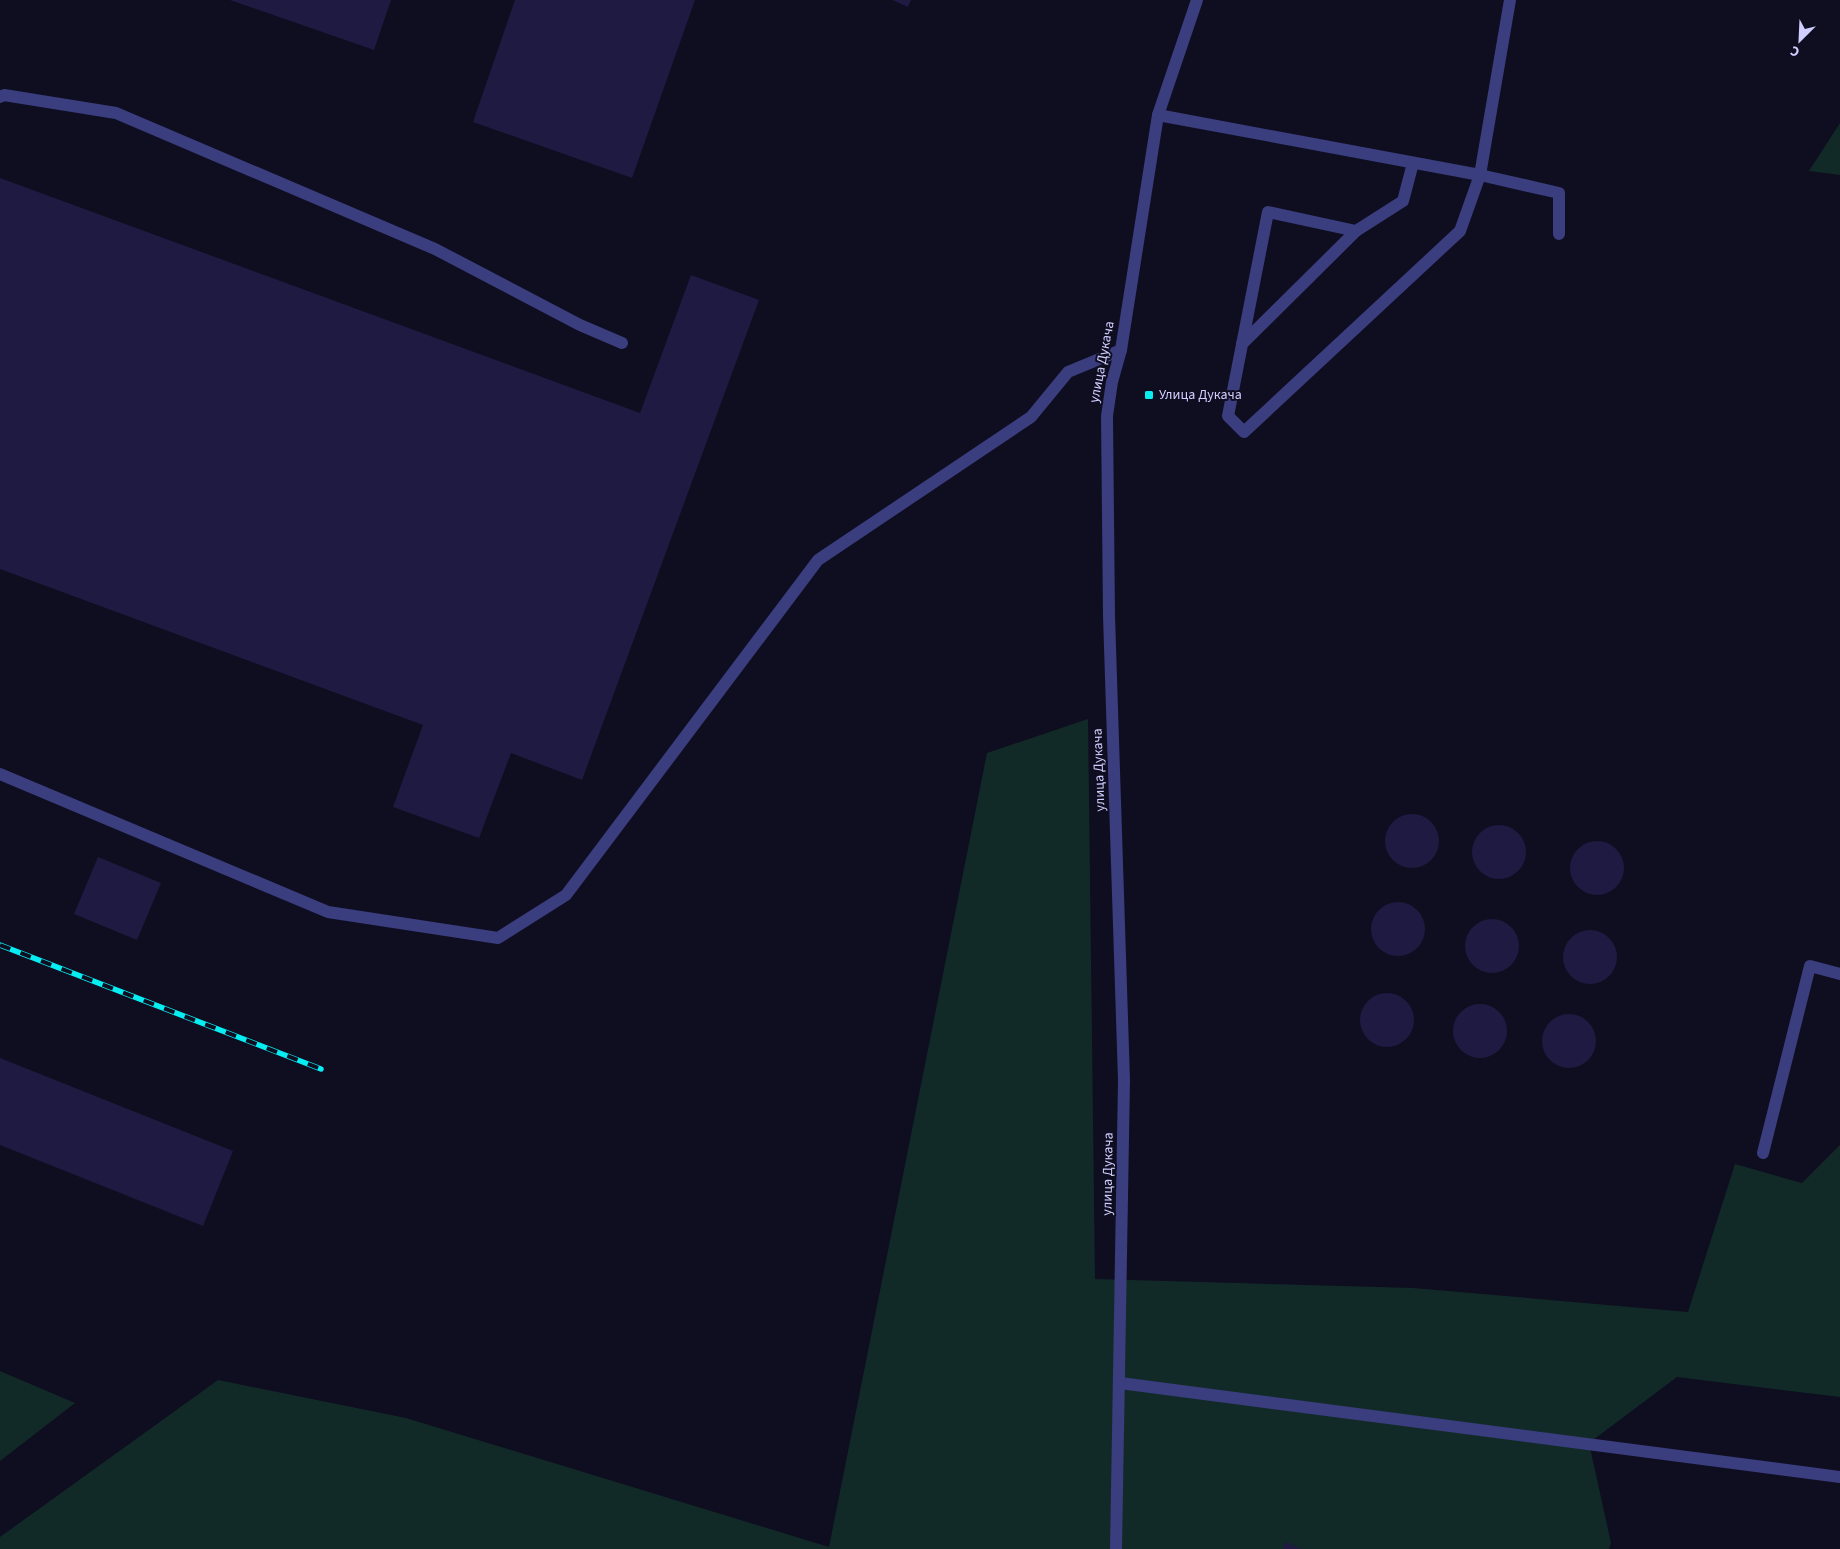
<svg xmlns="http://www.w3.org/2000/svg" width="1840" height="1549" font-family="'Source Sans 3',sans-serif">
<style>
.green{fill:#112a27}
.building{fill:#1f1a41}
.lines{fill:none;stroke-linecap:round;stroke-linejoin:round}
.minor{stroke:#3a3d7e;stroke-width:12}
.rail-casing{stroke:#07edf1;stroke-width:5.5}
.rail{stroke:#0f0d20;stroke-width:4;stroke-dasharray:11;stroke-linecap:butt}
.poi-dot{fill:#07edf1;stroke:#0f0d20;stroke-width:2}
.labels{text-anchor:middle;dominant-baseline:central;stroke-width:4;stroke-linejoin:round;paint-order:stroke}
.street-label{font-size:14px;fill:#cfcefe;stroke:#0f0d20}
.poi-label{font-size:14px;fill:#cfcefe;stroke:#0f0d20;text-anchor:start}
</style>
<rect width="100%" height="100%" fill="#0f0d20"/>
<g class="green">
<polygon points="1840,123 1840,175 1809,171"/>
<polygon points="1088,719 1095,1279 1413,1288 1688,1312 1735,1164 1802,1183 1840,1145 1840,1397 1677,1377 1589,1443 1611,1543 1609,1549 0,1549 0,1537 218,1380 406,1418 829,1547 987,753"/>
<polygon points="0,1371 75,1403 0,1461"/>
</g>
<g class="building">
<polygon points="230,0 391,0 374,50"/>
<polygon points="515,0 695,0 632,178 473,122"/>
<polygon points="892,0 911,0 908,7"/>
<polygon points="0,178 640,413 691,275 759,300 582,780 511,753 479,838 393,807 423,725 0,569"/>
<circle cx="1412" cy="841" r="27"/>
<circle cx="1499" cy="852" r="27"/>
<circle cx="1597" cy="868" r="27"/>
<polygon points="98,857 161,883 137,940 74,914"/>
<circle cx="1398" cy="929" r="27"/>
<circle cx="1492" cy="946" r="27"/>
<circle cx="1590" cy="957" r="27"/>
<circle cx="1387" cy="1020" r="27"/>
<circle cx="1480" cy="1031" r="27"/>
<circle cx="1569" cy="1041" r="27"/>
<polygon points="0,1058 233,1151 203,1226 0,1145"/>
<polygon points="1285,1542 1302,1549 1283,1549"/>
</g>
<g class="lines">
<g class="minor">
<polyline points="0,97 4,95 116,113 435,249 580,325 622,343"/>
<polyline points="1158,115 1480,175 1559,193 1559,234"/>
<polyline points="1413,163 1403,201 1356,231 1268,212 1228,416 1244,432 1460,231 1480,175 1510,0"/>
<polyline points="1242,344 1356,231"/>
<polyline points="0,774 328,912 498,938 566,895 818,560 1031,417 1068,372 1121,350"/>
<polyline points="1763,1153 1810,966 1840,974"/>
<polyline points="1120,1383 1840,1477"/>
<polyline points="1116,1549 1124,1080 1109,616 1107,416 1112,382 1121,350 1158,115 1197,0"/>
</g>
<defs>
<polyline id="rail" points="0,945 321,1069"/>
</defs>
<use href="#rail" class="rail-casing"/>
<use href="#rail" class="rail"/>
</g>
<rect class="poi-dot" x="1144" y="390" width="10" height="10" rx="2.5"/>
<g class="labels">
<g class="street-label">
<text transform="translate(1102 362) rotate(-79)">улица Дукача</text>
<text transform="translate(1099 770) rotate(-92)">улица Дукача</text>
<text transform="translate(1108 1174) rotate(-89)">улица Дукача</text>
</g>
<g class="poi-label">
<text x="1159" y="395">Улица Дукача</text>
</g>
</g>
<g transform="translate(1800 40) rotate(204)" stroke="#0f0d20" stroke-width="4" paint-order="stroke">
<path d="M0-4L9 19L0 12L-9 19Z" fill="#cfcefe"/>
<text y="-8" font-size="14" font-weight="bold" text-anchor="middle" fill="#cfcefe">С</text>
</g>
</svg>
